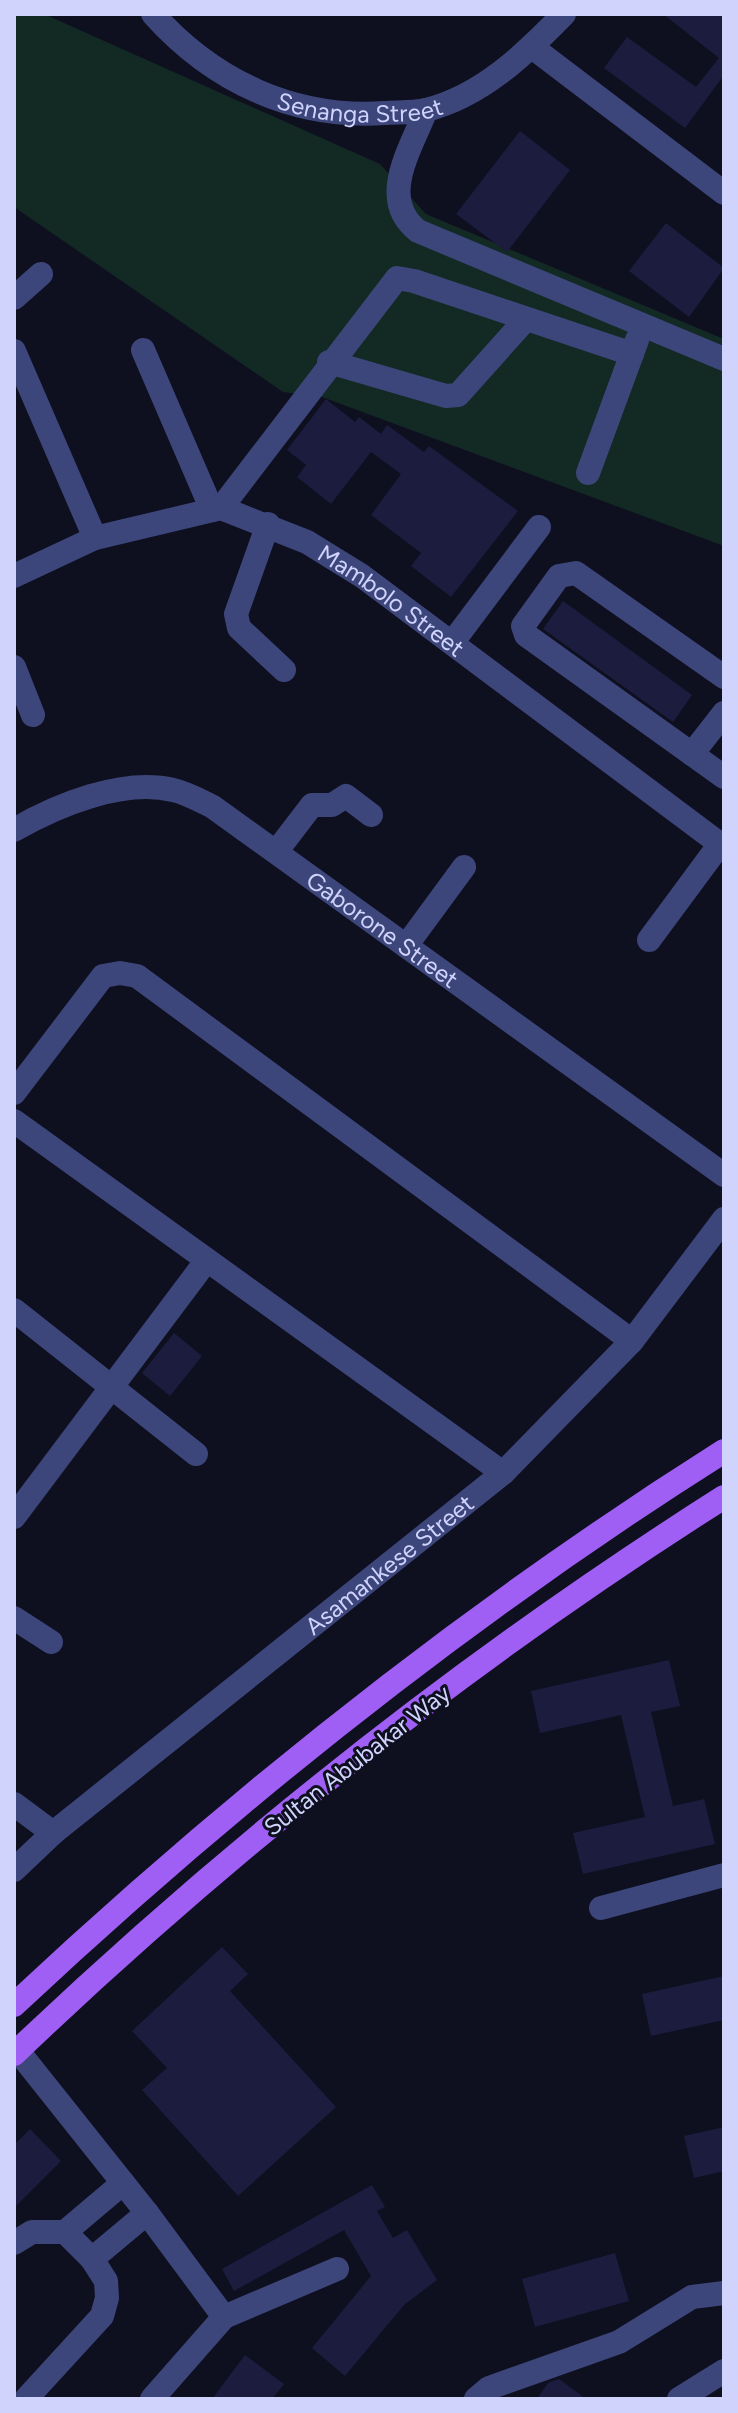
<svg xmlns="http://www.w3.org/2000/svg" width="738" height="2413" font-family="Figtree,sans-serif">
<style>
.green{fill:#122924}
.building{fill:#1c1c3f}
.lines{fill:none;stroke-linecap:round;stroke-linejoin:round}
.minor{stroke:#3d467b;stroke-width:24}
.major{stroke:#a05ff4;stroke-width:24}
.labels{text-anchor:middle;dominant-baseline:central;stroke-width:6;stroke-linejoin:round;paint-order:stroke}
.street-label{font-size:24px;fill:#d0d3fc;stroke:#0e0f1f}
</style>
<rect width="100%" height="100%" fill="#0e0f1f"/>
<polygon class="green" points="14,14 44,14 380,164 426,214 724,339 724,546 322,397 283,392 14,207"/>
<g class="building">
<polygon points="663,14 724,14 724,75 685,128 604,68 627,37 696,87 719,58"/>
<polygon points="520,131 570,170 507,252 456,214"/>
<polygon points="666,223 724,268 689,317 629,271"/>
<polygon points="326,399 355,422 359,417 381,434 387,425 424,452 429,446 518,511 451,597 411,566 421,553 371,515 401,474 371,452 331,504 297,477 306,465 287,450"/>
<polygon points="563,601 692,695 673,722 543,629"/>
<polygon points="174,1333 202,1356 170,1396 142,1373"/>
<polygon points="669,1660 680,1706 651,1712 673,1806 704,1799 715,1844 583,1874 573,1833 645,1817 621,1715 540,1733 531,1691"/>
<polygon points="222,1947 248,1974 230,1991 336,2107 238,2196 142,2090 167,2068 132,2031"/>
<polygon points="724,1976 724,2020 651,2036 642,1994"/>
<polygon points="724,2127 724,2171 694,2178 684,2136"/>
<polygon points="30,2129 61,2161 14,2208 14,2145"/>
<polygon points="372,2185 385,2207 377,2211 393,2238 407,2230 437,2280 404,2305 345,2376 312,2348 371,2276 344,2230 234,2291 222,2269"/>
<polygon points="615,2253 629,2301 535,2327 522,2279"/>
<polygon points="245,2355 284,2384 272,2399 212,2399"/>
<polygon points="559,2379 586,2399 537,2399 548,2383"/>
</g>
<g class="lines">
<g class="minor">
<path id="s1" d="M153,14C213,81 293,119 384,113C397,112 413,113 426,110C482,96 525,54 564,14"/>
<polyline points="532,47 724,193"/>
<path d="M426,110C411,149 377,199 418,231L724,359"/>
<polyline points="14,298 41,274"/>
<polyline points="143,350 212,510"/>
<polyline points="14,351 95,538"/>
<polyline points="329,362 446,396 458,395 526,319"/>
<polyline points="588,473 637,340"/>
<polyline points="221,508 397,278 414,281 632,354"/>
<polyline points="268,524 236,614 239,628 284,670"/>
<path id="s2" d="M14,576L95,538L221,508L307,542L362,576L724,847"/>
<polyline points="452,643 539,527"/>
<polyline points="14,667 33,715"/>
<polyline points="724,677 576,573 559,576 523,626 526,635 724,777"/>
<polyline points="692,754 724,713"/>
<path id="s3" d="M14,830C57,805 123,778 173,790C187,793 201,801 213,807L724,1175"/>
<polyline points="276,852 312,805 332,805 346,796 371,815"/>
<polyline points="649,940 720,844"/>
<polyline points="406,946 464,867"/>
<polyline points="14,1093 103,976 120,973 137,976 632,1341"/>
<polyline points="14,1121 503,1473"/>
<polyline points="14,1310 196,1454"/>
<polyline points="14,1517 207,1260"/>
<polyline points="14,1618 51,1642"/>
<polyline points="14,1804 53,1833"/>
<path id="s4" d="M14,1870L53,1833L503,1473L632,1341L724,1219"/>
<polyline points="601,1908 724,1875"/>
<polyline points="18,2051 147,2213 224,2317 152,2399"/>
<polyline points="65,2232 123,2183"/>
<polyline points="14,2243 32,2232 65,2232 92,2259 106,2281 107,2298 102,2316 26,2399"/>
<polyline points="92,2259 147,2213"/>
<polyline points="224,2317 337,2269"/>
<polyline points="476,2399 489,2388 619,2342 692,2297 724,2293"/>
<polyline points="679,2399 724,2371"/>
</g>
<g class="major">
<path d="M14,2005C234,1799 469,1612 724,1451"/>
<path d="M14,2054C231,1847 470,1658 724,1497"/>
</g>
</g>
<g class="labels">
<g class="street-label">
<text stroke="none"><textPath href="#s1" startOffset="236">Senanga Street</textPath></text>
<text stroke="none"><textPath href="#s2" startOffset="414">Mambolo Street</textPath></text>
<text stroke="none"><textPath href="#s3" startOffset="420">Gaborone Street</textPath></text>
<text stroke="none"><textPath href="#s4" startOffset="484">Asamankese Street</textPath></text>
<text transform="translate(357 1760) rotate(-38)">Sultan Abubakar Way</text>
</g>
</g>
<rect width="738" height="2413" fill="none" stroke="#d0d3fc" stroke-width="32"/>
</svg>
